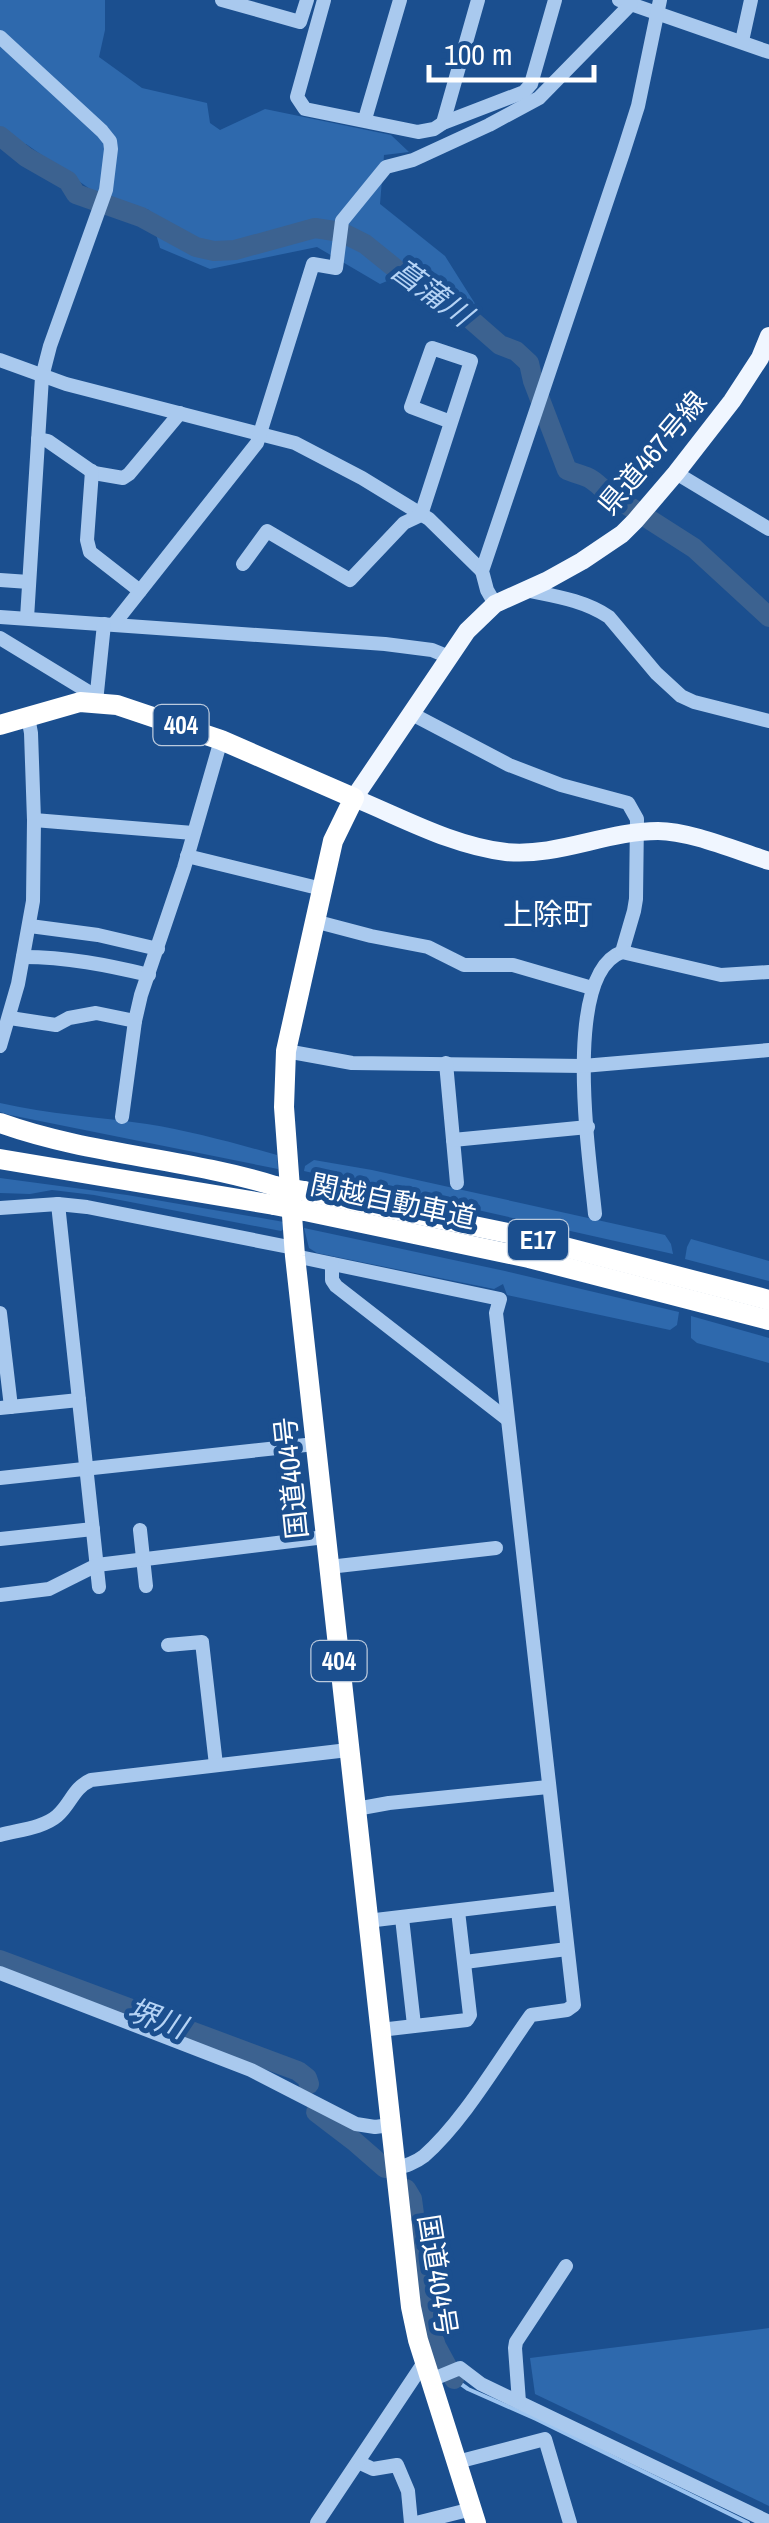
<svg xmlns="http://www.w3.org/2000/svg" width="769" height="2523" font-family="'Archivo Narrow','Noto Sans JP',sans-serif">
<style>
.green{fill:#2e69ad}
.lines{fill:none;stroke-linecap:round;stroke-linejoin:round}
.stream{stroke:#9cc4f0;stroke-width:4}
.river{stroke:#3c6290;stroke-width:20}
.minor{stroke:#a9c9ee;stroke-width:14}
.major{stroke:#f0f6ff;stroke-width:18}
.highway{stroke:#fff;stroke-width:20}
.highway-bridge{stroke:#fff;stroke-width:20}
.labels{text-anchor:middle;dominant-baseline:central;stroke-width:10;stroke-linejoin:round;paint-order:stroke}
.shield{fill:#1b4f8f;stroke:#bbcadd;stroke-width:2.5}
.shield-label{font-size:25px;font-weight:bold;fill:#fff}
.street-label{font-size:28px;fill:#fff;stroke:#1b4f8f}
.water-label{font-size:30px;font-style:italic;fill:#b5d3f5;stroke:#1b4f8f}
.neighbourhood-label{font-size:30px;fill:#fff;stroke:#1b4f8f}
</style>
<rect width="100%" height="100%" fill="#1b4f8f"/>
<g class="green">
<polygon points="0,0 105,0 105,30 99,57 142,88 207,103 210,123 220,130 265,109 391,135 409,152 384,155 380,204 445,256 479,310 461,301 392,279 380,284 317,247 210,269 160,248 149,210 90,189 26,144 0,147"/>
<path d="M0,1103C48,1114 98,1117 147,1124C191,1131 234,1143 277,1155L278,1169L10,1115L0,1112Z"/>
<polygon points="314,1160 372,1170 665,1235 671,1244 673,1254 304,1171 305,1166"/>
<polygon points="0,1178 127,1195 284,1222 284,1229 281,1231 94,1195 52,1190 30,1194 0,1193"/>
<polygon points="304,1228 505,1271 679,1312 677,1325 670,1330 507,1295 503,1284 494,1289 317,1253 309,1248"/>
<polygon points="691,1239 769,1261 769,1281 685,1259 687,1247"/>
<polygon points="691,1316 769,1338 769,1363 697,1343 691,1338"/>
<polygon points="769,2328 769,2506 535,2394 530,2358"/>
</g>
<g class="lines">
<polyline class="stream" points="454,2379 468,2389 536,2419 748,2523"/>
<g class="river">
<path d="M0,136L26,157L68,181L76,194L141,217L196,247L214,251L235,250L315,228L341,232L365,244L396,269L468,317L500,345L516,351L529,363L533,381L567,470C587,478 588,474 605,491L694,548L769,617"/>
<polyline points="0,1960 298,2071 307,2078 309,2084"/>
<polyline points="316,2112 354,2141 385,2168"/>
<polyline points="406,2189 412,2199 428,2319 436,2346 454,2379"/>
</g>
<g class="minor">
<polyline points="222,0 300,22 307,0"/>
<polyline points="324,0 297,97 305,109 418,132 434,129 443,123 524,92 531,84 555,0"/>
<polyline points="619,0 769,52"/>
<polyline points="0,37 102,131 110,141 111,149 106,190 50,346 42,377 27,618"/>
<polyline points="742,41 751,0"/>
<polyline points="365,119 400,0"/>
<polyline points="443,123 478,0"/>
<polyline points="0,360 66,384 295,443 362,478 429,519 482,571"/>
<polyline points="38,439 48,441 94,473 123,478 129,474 180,413"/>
<polyline points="92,471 87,540 90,552 140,591"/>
<polyline points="676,473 769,529"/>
<polyline points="243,564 267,531 350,580 404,523 421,515 471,361 432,348 411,407 451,422"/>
<polyline points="0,580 29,582"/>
<path d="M525,590C554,596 584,600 609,617L656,673L681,696L694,702L769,721"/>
<polyline points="495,604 487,590 482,571 623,153 638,106 660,0"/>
<polyline points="0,617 385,644 432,650 449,657"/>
<polyline points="114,624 257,443 313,264 336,268 342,221 386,167 413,160 489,125 539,98 631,4"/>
<polyline points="0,638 87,691 96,702"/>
<polyline points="96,702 104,624"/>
<path d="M412,714L509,765L561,785L628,803L637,819L636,899L634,911L622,952C561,974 590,1161 595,1214"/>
<polyline points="34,820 193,833"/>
<polyline points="187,856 322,889"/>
<polyline points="314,921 371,936 428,947 464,965 513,965 592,988"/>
<polyline points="30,926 98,935 158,949"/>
<polyline points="622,952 721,975 769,972"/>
<path d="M23,957C67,957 107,965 149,975"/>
<polyline points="10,1018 56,1025 69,1018 96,1013 135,1021"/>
<polyline points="0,1046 18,984 33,901 34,820 31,733 28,717"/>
<polyline points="286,1051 352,1063 583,1066 769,1050"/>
<polyline points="446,1063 457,1183"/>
<polyline points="122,1117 135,1021 141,995 184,868 221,740"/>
<polyline points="453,1140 588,1127"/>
<polyline points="58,1204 99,1587"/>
<polyline points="0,1208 58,1204 87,1207 294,1248"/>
<path d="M295,1256L500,1299L496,1313L574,2005L567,2010L531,2015C500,2058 464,2121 424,2156C415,2163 405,2166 395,2169"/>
<polyline points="332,1264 332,1280 336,1286 507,1419"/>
<polyline points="0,1313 11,1407"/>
<polyline points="0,1408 79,1400"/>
<polyline points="0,1478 315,1444"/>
<polyline points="140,1530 146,1586"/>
<polyline points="0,1539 93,1529"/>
<polyline points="329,1567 496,1548"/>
<polyline points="0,1595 49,1589 97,1565 325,1537"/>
<polyline points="168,1645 202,1642 216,1765"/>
<polyline points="356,1809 389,1803 548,1787"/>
<path d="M0,1835C18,1830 43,1828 57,1816C71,1804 73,1788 91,1780L348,1750"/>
<polyline points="402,1918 414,2025"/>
<polyline points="367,1921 561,1898"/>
<polyline points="465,1962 567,1949"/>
<polyline points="0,1973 251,2070 356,2124 375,2127 390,2125"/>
<polyline points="380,2030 467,2020 470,2015 458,1911"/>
<polyline points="431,2380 460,2368 481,2384 769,2522"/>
<polyline points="519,2402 515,2348 516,2342 566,2266"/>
<polyline points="358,2462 373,2469 397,2465 408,2491 411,2523"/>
<polyline points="457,2462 545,2439 570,2523"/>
<polyline points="317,2523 425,2361"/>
<polyline points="416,2523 472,2509"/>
</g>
<path class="major" d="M769,336L760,358L732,401L676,473L635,521L622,534L582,561L546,581L495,604L467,631L354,798C403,818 453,846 506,852C558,857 606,831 658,831C690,831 737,851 769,861"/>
<g class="highway">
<polyline points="0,725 80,702 117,705 221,740 354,798 333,841 286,1051 284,1107 295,1256 411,2307 418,2340 476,2523"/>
<path d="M0,1123C89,1155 185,1158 275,1186"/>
<polyline points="0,1159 274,1205"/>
<polyline points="304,1191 522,1236 769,1300"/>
<polyline points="305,1211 529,1258 769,1320"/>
</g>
<g class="highway-bridge">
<polyline points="275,1186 304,1191"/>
<polyline points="274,1205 305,1211"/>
</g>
</g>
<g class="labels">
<g class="shield">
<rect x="153.5" y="705" width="55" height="40" rx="8"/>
<rect x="508" y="1220" width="60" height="40" rx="8"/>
<rect x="311.5" y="1641" width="55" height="40" rx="8"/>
</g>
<g class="shield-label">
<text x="181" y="725">404</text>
<text x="538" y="1240">E17</text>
<text x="339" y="1661">404</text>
</g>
<g class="street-label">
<text transform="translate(652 453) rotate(-50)">県道467号線</text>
<text transform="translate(393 1201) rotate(12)">関越自動車道</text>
<text transform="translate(291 1478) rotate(-96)">国道404号</text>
<text transform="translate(438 2275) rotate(81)">国道404号</text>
</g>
<g class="water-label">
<text transform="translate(432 292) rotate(36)">菖蒲川</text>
<text transform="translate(157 2018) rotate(20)">堺川</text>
</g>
<g class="neighbourhood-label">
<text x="548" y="914">上除町</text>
</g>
</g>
<path d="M429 65v15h165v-15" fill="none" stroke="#ffffff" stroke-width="5"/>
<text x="444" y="65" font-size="30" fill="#ffffff" stroke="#1b4f8f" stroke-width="8" paint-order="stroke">100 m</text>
</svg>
